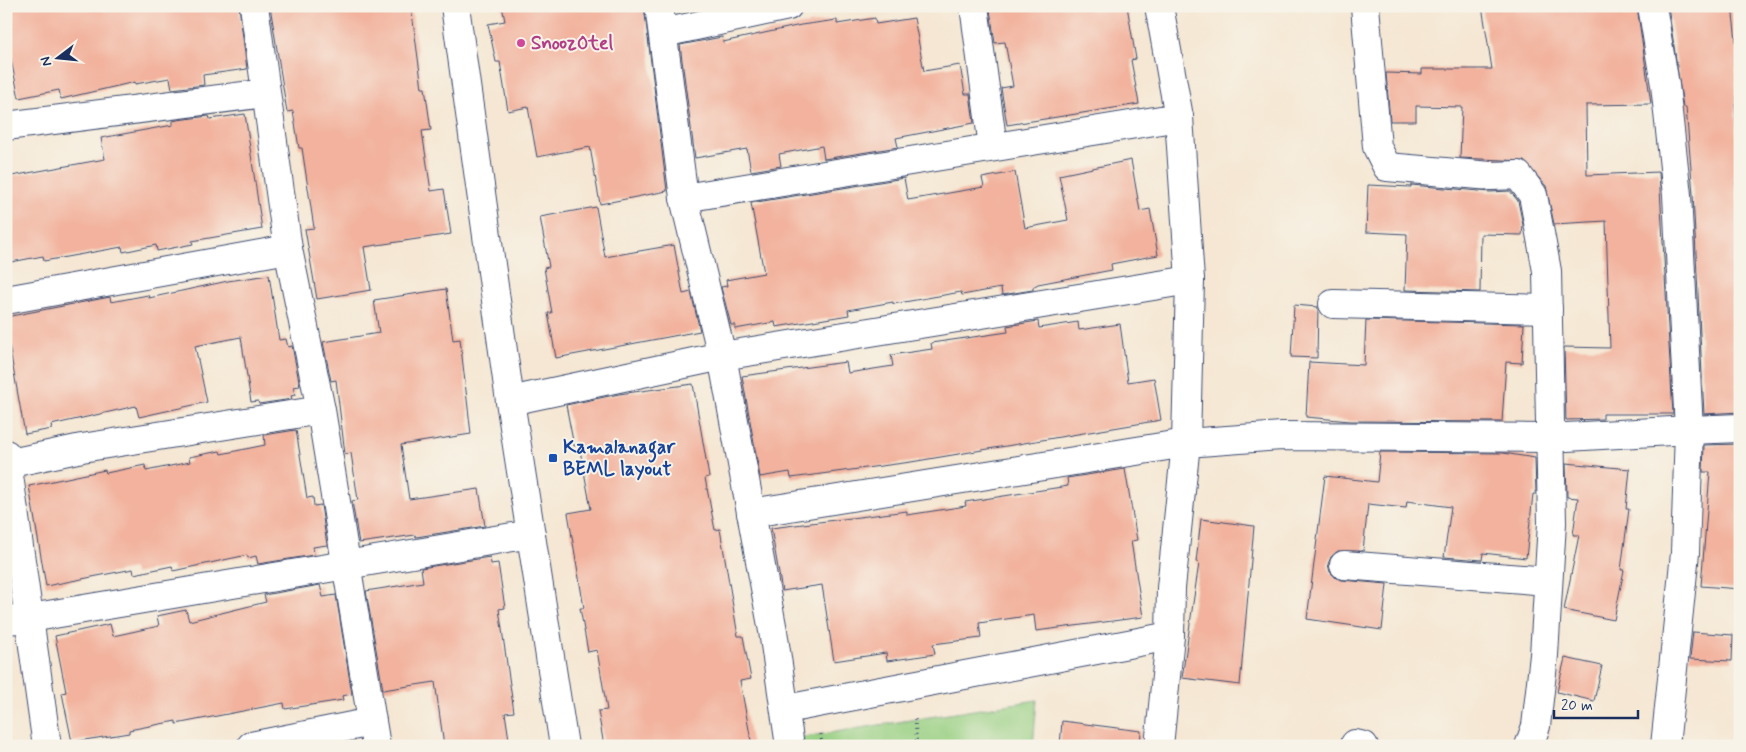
<svg xmlns="http://www.w3.org/2000/svg" width="1746" height="752" font-family="Mynerve,sans-serif">
<style>
.green{fill:#97cf82;stroke:#597f70}
.building{fill:#f2b29d}
.lines{fill:none;stroke-linecap:round;stroke-linejoin:round}
.minor-casing{stroke:#3c4b70;stroke-width:30}
.path{stroke:#3c4b70;stroke-width:3;stroke-dasharray:1 4;stroke-linecap:butt}
.minor{stroke:#fff;stroke-width:28}
.hotel-dot{fill:#d1479c;stroke:#f7f3e8;stroke-width:2}
.transit-dot{fill:#1a4fb4;stroke:#f7f3e8;stroke-width:2}
.labels{text-anchor:middle;dominant-baseline:central;stroke-width:4;stroke-linejoin:round;paint-order:stroke}
.hotel-label{font-size:19px;font-weight:bold;fill:#b23c85;stroke:#f7f3e8;text-anchor:start}
.transit-label{font-size:19px;font-weight:bold;fill:#164399;stroke:#f7f3e8;text-anchor:start}
</style>
<rect width="100%" height="100%" fill="#f7f3e8"/>
<filter id="ink" filterUnits="userSpaceOnUse"><feTurbulence type="fractalNoise" baseFrequency=".02" numOctaves="2"/><feDisplacementMap in="SourceGraphic" scale="10" xChannelSelector="R" yChannelSelector="G"/><feConvolveMatrix kernelMatrix="1 2 1 2 8 2 1 2 1" color-interpolation-filters="sRGB"/></filter>
<filter id="wash" filterUnits="userSpaceOnUse"><feTurbulence type="fractalNoise" baseFrequency=".0096" numOctaves="4" result="noise"/><feDisplacementMap in="SourceGraphic" scale="20" xChannelSelector="R" yChannelSelector="G"/><feGaussianBlur stdDeviation="1.12" result="paint"/><feColorMatrix in="noise" values="0 0 0 0 0 0 0 0 0 0 0 0 0 0 0 0 0 1.4 0 .05"/><feComposite in="paint" operator="in"/></filter>
<g filter="url(#wash)">
<rect width="100%" height="100%" fill="#f5e7d3"/>
<polygon class="green" points="1037,700 1033,746 798,746 797,738"/>
<g id="blocks">
<g class="building">
<polygon points="6,6 239,6 247,69 203,75 204,85 172,89 170,78 135,84 135,82 61,99 59,90 19,98 6,36"/>
<polygon points="270,6 411,6 422,88 425,88 431,130 422,131 431,191 444,189 451,234 364,247 371,290 317,299 305,229 314,228 302,148 299,148 293,111 287,112"/>
<polygon points="502,6 644,6 667,191 600,204 590,147 537,157 528,107 508,111 500,62 496,62 488,24 505,21"/>
<polygon points="1009,6 1127,6 1136,59 1131,60 1139,104 1007,125 1001,88 1013,86 1005,42 995,43 990,10"/>
<polygon points="1482,6 1637,6 1651,104 1586,105 1587,175 1659,172 1673,414 1603,414 1603,419 1566,420 1564,347 1610,348 1606,221 1554,224 1546,186 1524,161 1460,158 1462,107 1416,106 1416,121 1390,121 1386,73 1422,74 1422,69 1492,69"/>
<polygon points="1668,6 1732,6 1739,67 1736,68 1737,104 1735,104 1739,181 1736,182 1740,226 1740,412 1704,414 1693,194 1686,107 1683,107"/>
<polygon points="875,18 876,24 914,18 924,71 960,65 965,94 970,94 974,123 896,138 898,147 824,159 822,146 779,154 781,166 751,171 747,149 695,158 680,45 722,37 723,42 801,25 837,20 837,24"/>
<polygon points="245,114 262,229 192,241 193,244 157,251 156,245 123,252 122,247 44,261 43,256 6,263 6,177 105,159 101,138 173,125 173,121 177,120 209,116 210,119"/>
<polygon points="1131,160 1140,211 1150,209 1158,255 1111,264 1112,270 1038,284 1033,287 1033,290 1002,295 1001,288 962,295 961,292 893,304 893,302 848,310 849,315 776,327 775,322 735,329 735,325 731,325 721,287 727,286 726,280 764,273 751,203 904,178 908,200 984,187 982,178 1015,172 1025,228 1068,220 1059,175"/>
<polygon points="1368,185 1411,187 1411,185 1490,192 1510,191 1518,201 1523,225 1522,235 1481,234 1480,292 1405,290 1407,234 1366,232"/>
<polygon points="596,207 605,257 674,245 683,294 691,292 700,331 556,358 548,313 552,313 544,268 549,267 540,217"/>
<polygon points="269,275 279,340 286,339 288,347 292,346 300,386 293,387 295,395 291,396 292,399 259,404 258,401 251,402 241,337 195,346 207,402 139,417 136,406 51,425 52,429 25,434 6,328 6,317 110,297 111,302 148,295 149,298 228,281"/>
<polygon points="446,289 453,340 460,339 471,434 401,445 409,499 479,489 485,526 416,537 415,535 359,543 352,501 358,500 351,453 345,454 336,380 331,381 323,342 379,333 374,300"/>
<polygon points="1294,305 1318,307 1317,358 1291,357"/>
<polygon points="1366,320 1524,324 1522,363 1506,362 1502,422 1350,421 1306,417 1309,362 1364,365"/>
<polygon points="1038,321 1039,328 1078,322 1079,330 1120,324 1128,382 1154,378 1161,420 911,462 791,478 790,472 760,477 742,376 846,362 848,373 893,366 891,355 932,349 931,343 1008,332 1007,326"/>
<polygon points="693,384 709,477 705,478 715,530 720,529 738,636 743,636 751,679 740,681 752,746 604,746 598,711 607,710 597,650 588,652 580,608 584,608 568,513 591,509 579,445 574,446 566,405 619,394"/>
<polygon points="296,430 307,498 313,497 314,506 321,505 327,545 313,547 314,555 258,564 256,556 248,558 247,555 173,571 172,566 134,574 133,569 46,586 29,486 105,470 106,473 145,465 146,471 190,462 189,457 220,451 221,454 265,445 264,435"/>
<polygon points="1740,444 1740,589 1701,586 1710,472 1703,472 1704,445"/>
<polygon points="1380,452 1503,453 1535,458 1536,494 1533,494 1526,558 1483,553 1482,560 1444,557 1451,507 1407,501 1406,508 1368,504 1363,551 1338,551 1331,557 1328,564 1330,572 1336,578 1342,580 1387,584 1382,630 1307,619 1325,476 1377,482"/>
<polygon points="1566,463 1630,469 1626,509 1629,509 1621,570 1624,570 1614,620 1564,610 1579,535 1573,535 1578,498 1567,497"/>
<polygon points="1125,469 1137,540 1131,541 1143,617 1036,631 1034,615 979,623 981,638 933,644 935,654 887,661 886,653 834,661 822,585 782,591 771,528 907,511 907,515 966,506 965,502 1068,486 1067,478"/>
<polygon points="1201,519 1254,526 1240,685 1182,678 1199,563 1196,562"/>
<polygon points="490,557 491,564 498,563 505,608 499,609 514,712 505,713 510,746 444,746 435,682 383,690 366,591 423,582 421,568"/>
<polygon points="320,585 323,597 336,595 352,694 342,696 343,700 285,709 284,703 176,724 176,721 129,730 129,733 72,742 62,693 66,692 55,636 110,624 113,636 159,626 157,616 186,610 189,621 266,602 264,595"/>
<polygon points="1693,632 1733,635 1732,661 1690,659"/>
<polygon points="1565,658 1602,666 1594,701 1557,692"/>
<polygon points="1062,721 1141,731 1140,746 1060,746"/>
</g>
</g>
</g>
<g filter="url(#ink)">
<use href="#blocks" fill-opacity="0" stroke="#3c4b70" stroke-width="1"/>
<g class="lines">
<defs>
<g id="minor">
<polyline points="254,6 288,249 321,410 376,746"/>
<polyline points="455,6 510,401 564,746"/>
<polyline points="659,6 684,198 722,356 773,631 790,746"/>
<polyline points="974,6 993,147"/>
<polyline points="1159,6 1179,117 1190,280 1186,443 1171,588 1170,636 1159,746"/>
<polyline points="1365,6 1377,147 1387,167 1491,176 1518,175 1533,195 1547,271 1552,523 1544,655 1536,726 1529,746"/>
<polyline points="1652,6 1665,85 1677,195 1689,430 1740,428"/>
<polyline points="663,33 788,6"/>
<polyline points="6,126 266,93"/>
<polyline points="684,198 1179,117"/>
<polyline points="6,300 288,249"/>
<polyline points="1333,304 1548,309"/>
<polyline points="510,401 722,356 1190,280"/>
<polyline points="6,454 47,746"/>
<polyline points="6,464 82,448 321,410"/>
<polyline points="751,513 1186,443 1282,436 1549,438 1689,430 1685,553 1665,746"/>
<polyline points="1344,565 1548,581"/>
<polyline points="6,620 30,618 531,534"/>
<polyline points="786,709 1170,636"/>
<polyline points="251,746 372,722"/>
<polyline points="1355,746 1355,744 1364,746"/>
</g>
</defs>
<use href="#minor" class="minor-casing"/>
<g class="path">
<polyline points="915,719 917,746"/>
<polyline points="821,734 822,746"/>
</g>
<use href="#minor" class="minor"/>
</g>
</g>
<circle class="hotel-dot" cx="521" cy="43" r="5"/>
<rect class="transit-dot" x="548" y="453" width="10" height="10" rx="2.5"/>
<g class="labels">
<g class="hotel-label">
<text x="531" y="43">SnoozOtel</text>
</g>
<g class="transit-label">
<text x="563" y="447">Kamalanagar<tspan x="563" dy="22">BEML layout</tspan></text>
</g>
</g>
<rect width="1746" height="752" fill="none" stroke="#f7f3e8" stroke-width="25"/>
<g transform="translate(58 58) rotate(254)" stroke="#f7f3e8" stroke-width="4" paint-order="stroke">
<path d="M0-4L9 19L0 12L-9 19Z" fill="#1b2f5e"/>
<text y="-8" font-size="14" font-weight="bold" text-anchor="middle" fill="#1b2f5e">N</text>
</g>
<path d="M1554 710v8h84v-8" fill="none" stroke="#1b2f5e" stroke-width="2.5"/>
<text x="1561" y="710" font-size="15" fill="#1b2f5e" stroke="#f7f3e8" stroke-width="4" paint-order="stroke">20 m</text>
</svg>
